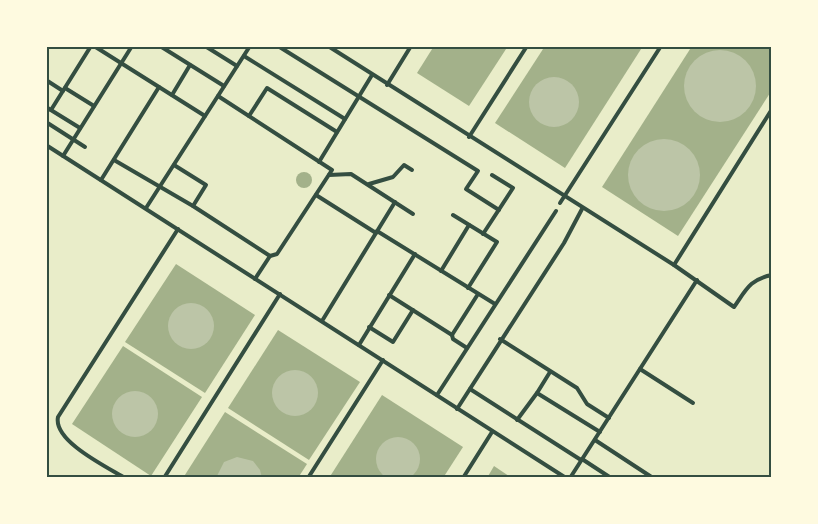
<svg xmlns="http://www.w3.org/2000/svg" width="818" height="524" font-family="Lora,serif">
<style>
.water{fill:#a3b18a}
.building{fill:#bcc5a7}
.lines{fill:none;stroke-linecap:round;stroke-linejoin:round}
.minor{stroke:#344e41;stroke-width:4}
.neatline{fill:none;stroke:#344e41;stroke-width:2}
</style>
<rect width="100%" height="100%" fill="#e9edc9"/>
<g class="water">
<polygon points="434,46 508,46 469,106 417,73"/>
<polygon points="545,46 643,46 565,168 495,123"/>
<polygon points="692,46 772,46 772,90 678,236 602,187"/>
<circle cx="304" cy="180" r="8"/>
<polygon points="176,264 255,315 205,393 125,342"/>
<polygon points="278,330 360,382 309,460 228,408"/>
<polygon points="123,346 202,397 151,476 72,424"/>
<polygon points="382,395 463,447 443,478 329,478"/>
<polygon points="225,412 307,464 298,478 183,478"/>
<polygon points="494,466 512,478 487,478"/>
</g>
<g class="building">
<circle cx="720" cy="86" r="36"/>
<circle cx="554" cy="102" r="25"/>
<circle cx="664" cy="175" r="36"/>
<circle cx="191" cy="326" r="23"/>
<circle cx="295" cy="393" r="23"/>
<circle cx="135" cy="414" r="23"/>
<circle cx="398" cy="459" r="22"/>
<polygon points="237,457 253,461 260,470 262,478 216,478 224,462"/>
</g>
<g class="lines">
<g class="minor">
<polyline points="94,46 205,116"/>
<polyline points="160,46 224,86"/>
<polyline points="205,46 237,66"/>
<polyline points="278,46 478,171 466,189 499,210"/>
<path d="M328,46L674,265L734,307C746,290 750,279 772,275"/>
<polyline points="244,56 345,119"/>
<polyline points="46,80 63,91"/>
<polyline points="387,85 411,46"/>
<polyline points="65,88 94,106"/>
<polyline points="172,95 190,65"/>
<polyline points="218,96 332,170 277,254 270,256 255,279"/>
<polyline points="46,107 80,128"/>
<polyline points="51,110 91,46"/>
<polyline points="249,116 267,88 337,132"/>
<polyline points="46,122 85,147"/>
<polyline points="469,137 527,46"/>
<polyline points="46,145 566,478"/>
<polyline points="63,156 132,46"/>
<polyline points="114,160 193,206 270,256"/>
<polyline points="319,162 372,75"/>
<polyline points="174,165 206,185 193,206"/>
<polyline points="329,175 351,174 413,214"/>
<polyline points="101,180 159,87"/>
<polyline points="369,184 393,177 404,165 412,170"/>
<polyline points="316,195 376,233"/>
<polyline points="560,203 661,46"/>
<polyline points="146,208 250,46"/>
<polyline points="453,215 497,242 468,288"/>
<polyline points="377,231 495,304"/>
<polyline points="483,234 513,188 492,175"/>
<polyline points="674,265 772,109"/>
<polyline points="441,271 469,225"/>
<polyline points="389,295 452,335 478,294"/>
<polyline points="322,321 395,202"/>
<polyline points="369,327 393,342 413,310"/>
<polyline points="452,335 453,339 467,348"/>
<polyline points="500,339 577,388 587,404 609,418"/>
<polyline points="359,345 415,254"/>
<polyline points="640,369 693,403"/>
<polyline points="550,372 537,393 600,432"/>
<polyline points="470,389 581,460"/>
<polyline points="437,395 556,211"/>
<polyline points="457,409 564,243 582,209"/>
<polyline points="517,420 537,393"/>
<polyline points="595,440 653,478"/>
<polyline points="582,459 611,478"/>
<path d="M125,478C107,467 53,441 58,417L178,229"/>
<polyline points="164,478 280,294"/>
<polyline points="308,478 383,360"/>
<polyline points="463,478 492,432"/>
<polyline points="570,478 697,280"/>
</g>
</g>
<rect width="818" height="524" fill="none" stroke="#fefae0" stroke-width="95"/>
<rect x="48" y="48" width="722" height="428" class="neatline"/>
</svg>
